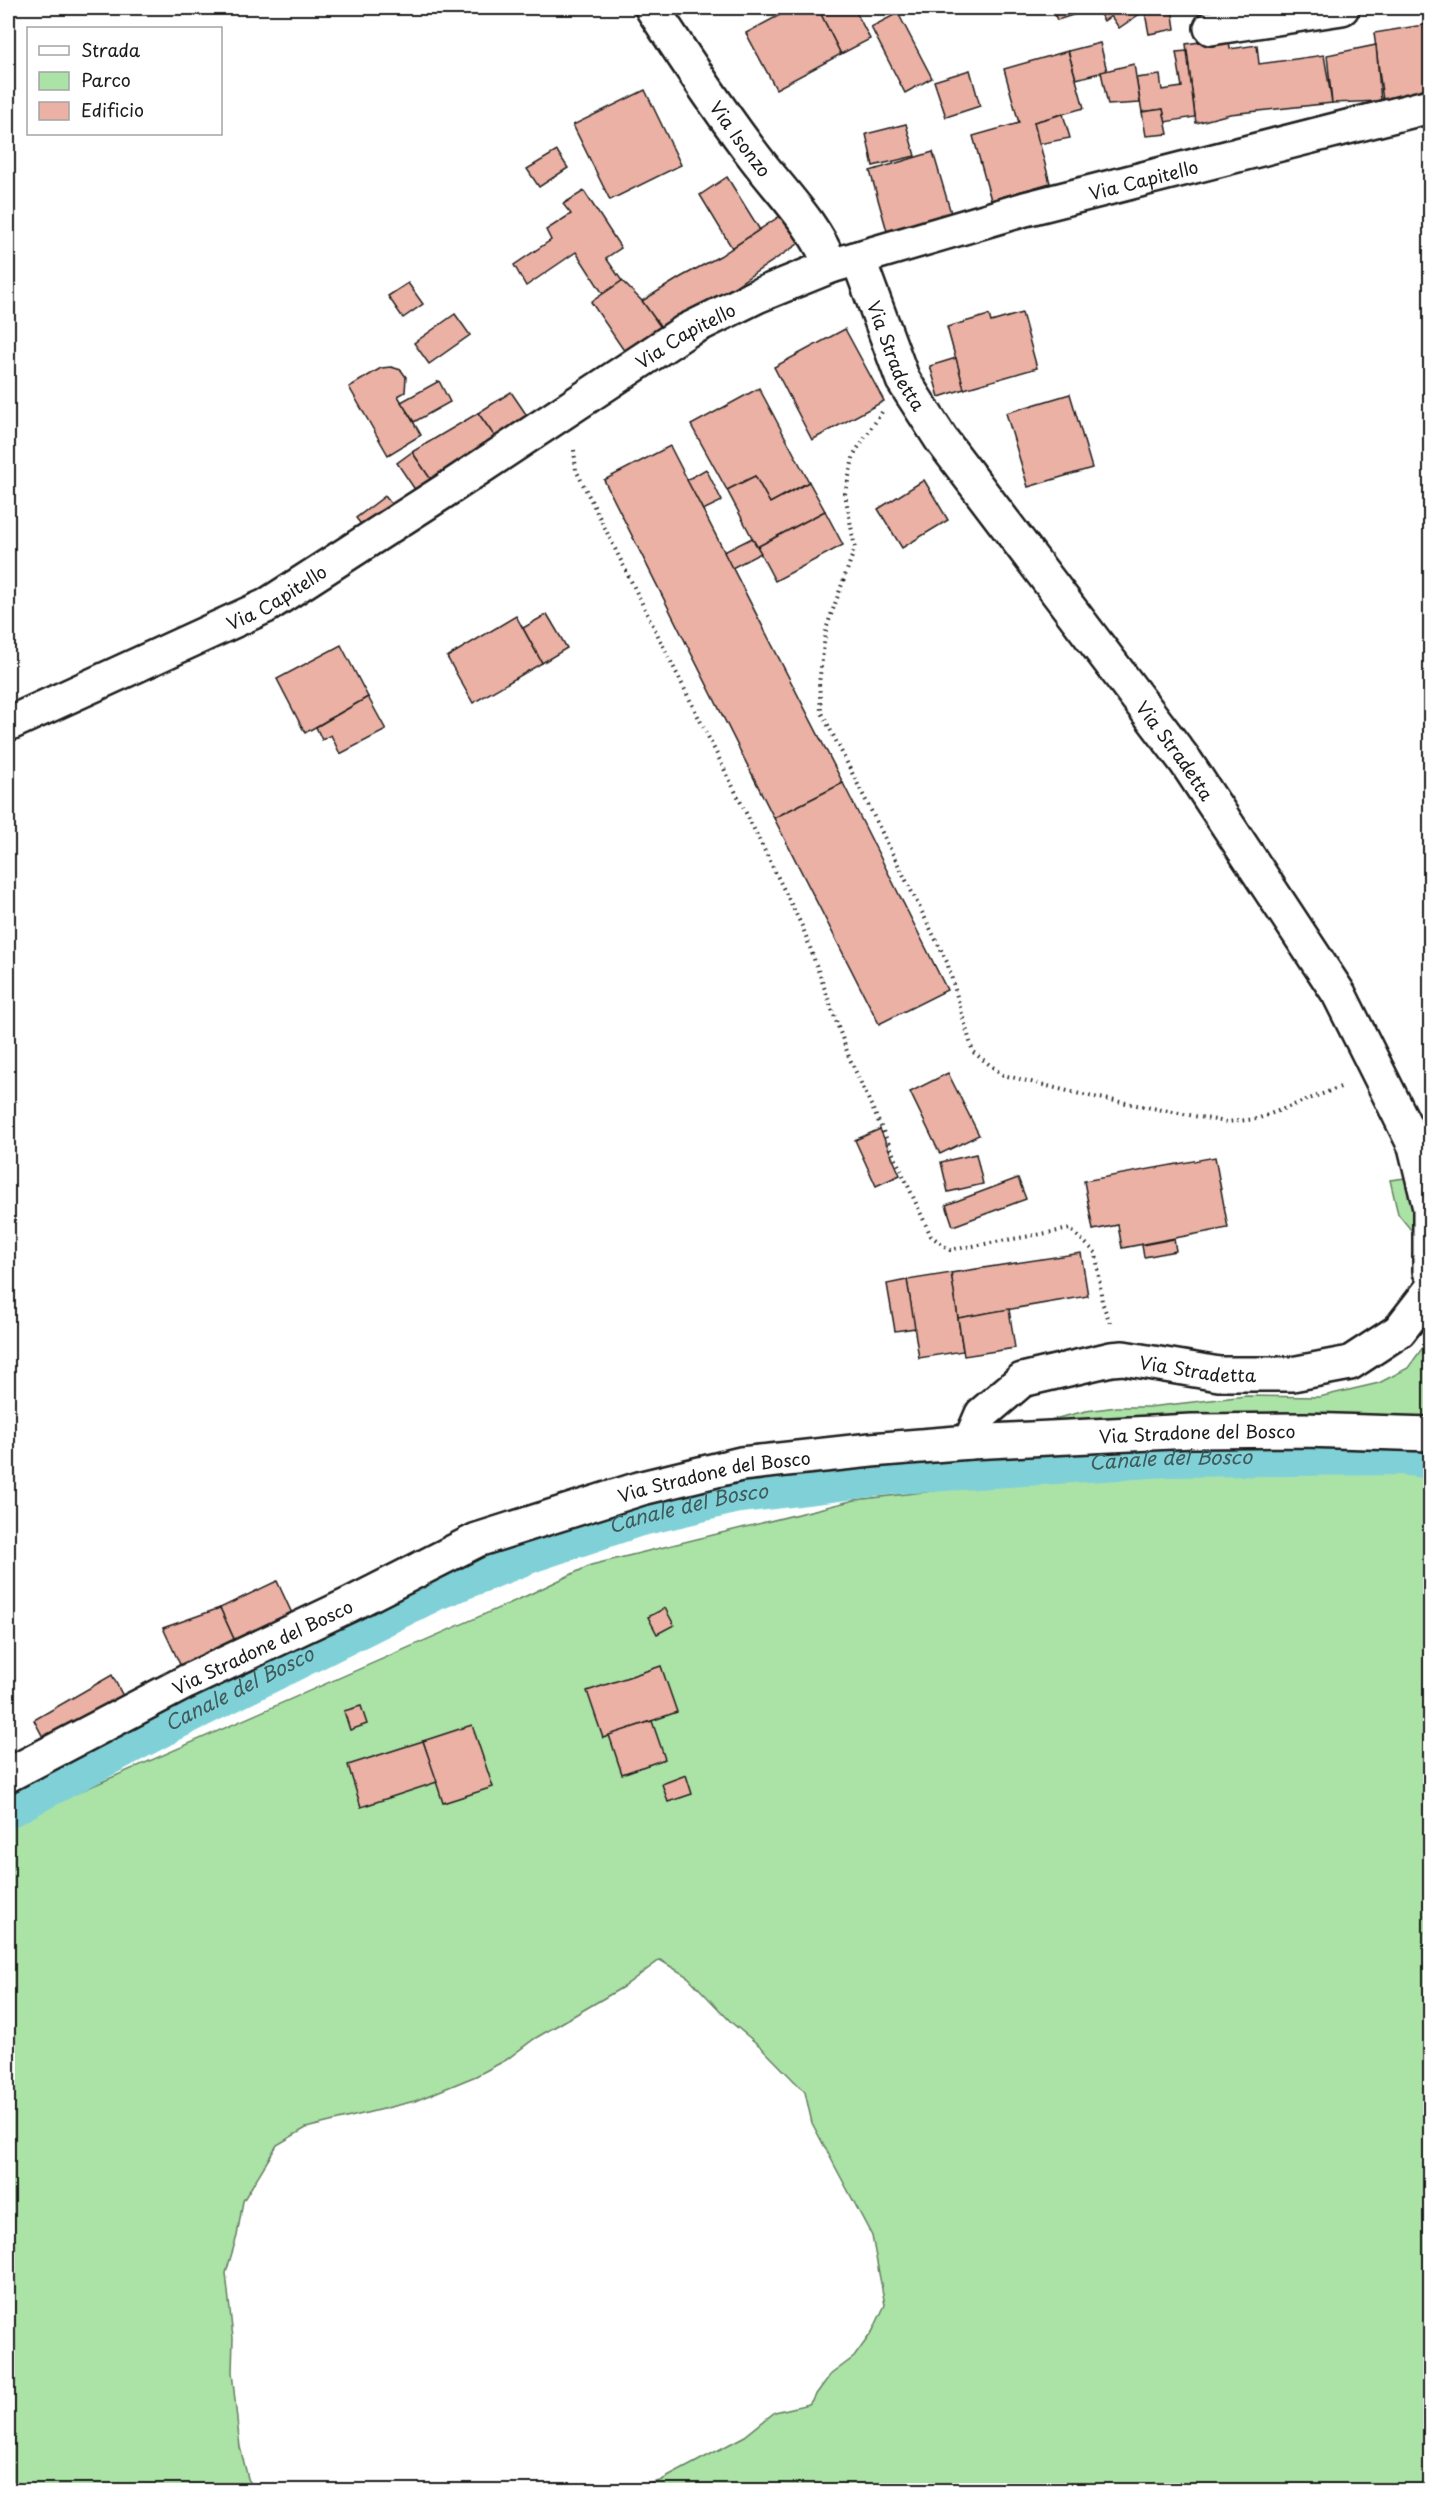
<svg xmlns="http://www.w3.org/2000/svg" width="1438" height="2498" font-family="'Playpen Sans',sans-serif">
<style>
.green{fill:#abe2a6;stroke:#647f61;stroke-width:1.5}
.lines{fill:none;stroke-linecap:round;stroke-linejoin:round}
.canal{stroke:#80d1d7;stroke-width:40}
.building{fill:#eab1a4;stroke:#1c1c1c;stroke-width:1.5}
.minor-casing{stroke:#1c1c1c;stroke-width:38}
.path{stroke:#1c1c1c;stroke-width:4;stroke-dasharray:1.5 4.5;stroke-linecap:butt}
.minor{stroke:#fff;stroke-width:33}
.labels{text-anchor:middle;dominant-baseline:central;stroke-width:5;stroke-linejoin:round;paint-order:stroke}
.street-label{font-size:18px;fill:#1c1c1c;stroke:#fff}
.water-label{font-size:20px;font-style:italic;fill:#3f5b5d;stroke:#fff}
</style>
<rect width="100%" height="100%" fill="#fff"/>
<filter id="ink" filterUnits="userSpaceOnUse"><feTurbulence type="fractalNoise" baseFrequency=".0167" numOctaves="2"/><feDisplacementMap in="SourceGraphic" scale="12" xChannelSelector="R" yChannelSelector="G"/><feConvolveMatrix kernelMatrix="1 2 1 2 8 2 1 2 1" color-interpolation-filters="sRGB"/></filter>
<g filter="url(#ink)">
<g class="green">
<polygon points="1421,1176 1420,1241 1398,1214 1390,1180"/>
<polygon points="1430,1322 1430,2490 623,2490 660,2481 745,2436 775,2412 809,2404 830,2375 854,2357 872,2332 885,2305 872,2236 812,2123 805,2092 761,2047 732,2023 688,1977 660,1960 623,1987 534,2039 506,2060 476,2076 415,2101 306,2128 277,2145 243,2201 237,2236 226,2273 233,2338 232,2372 240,2447 251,2490 8,2490 8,1823 526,1596 591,1565 855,1500 949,1489 1009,1458 1022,1427 1086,1411 1117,1407 1149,1407 1246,1396 1319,1397 1379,1383 1408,1368 1429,1339"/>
</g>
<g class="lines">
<path class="canal" id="s1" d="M8,1808L175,1720L434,1591L536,1551L637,1517L734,1494L897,1474L1167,1457L1402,1455L1430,1459"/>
</g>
<g class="building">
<polygon points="480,8 495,8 483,14"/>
<polygon points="793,8 818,8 841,54 776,89 746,33"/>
<polygon points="818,8 854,8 870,39 841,54"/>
<polygon points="1052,8 1074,8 1076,14 1057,20"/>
<polygon points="1104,8 1137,8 1141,13 1119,28 1111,16 1104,21 1098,11"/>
<polygon points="1144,8 1172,8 1175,29 1149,34"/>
<polygon points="898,13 932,78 905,93 871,27"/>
<polygon points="1430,24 1430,94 1383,100 1374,33"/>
<polygon points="1229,38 1230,49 1257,45 1259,64 1324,55 1332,103 1230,114 1196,123 1186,44"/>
<polygon points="1100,43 1107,71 1076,79 1068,51"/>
<polygon points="1376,45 1381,101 1332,103 1327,55"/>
<polygon points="1068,51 1084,108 1034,122 1050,183 991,200 973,136 1019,123 1004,69"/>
<polygon points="1187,51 1195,117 1165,122 1163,109 1142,112 1136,78 1160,75 1162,90 1182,87 1176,52"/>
<polygon points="1134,64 1140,103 1108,105 1101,72"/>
<polygon points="970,70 980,106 946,117 934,81"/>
<polygon points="645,90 681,165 610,200 573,125"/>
<polygon points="1163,109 1168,134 1146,136 1142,112"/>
<polygon points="1063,114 1070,138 1039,144 1034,122"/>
<polygon points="906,124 915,156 873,166 866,134"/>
<polygon points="557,151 568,168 539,187 527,169"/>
<polygon points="933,152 951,213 887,231 870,171"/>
<polygon points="727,177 760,230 732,248 700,195"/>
<polygon points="584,191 621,248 606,258 622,281 603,294 576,252 526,286 514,265 551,240 546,230 571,214 563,204"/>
<polygon points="789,210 807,238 665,333 642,301 681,277 720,256"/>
<polygon points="622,281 642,301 665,333 629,358 591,302"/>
<polygon points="408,283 423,304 403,318 388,296"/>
<polygon points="1022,313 1037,368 964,389 947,327 989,315 991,322"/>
<polygon points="455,314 470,335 429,364 414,343"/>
<polygon points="845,329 884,401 812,440 774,367"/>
<polygon points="956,358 964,389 939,397 930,366"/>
<polygon points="391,367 401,370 406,377 405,392 398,396 421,435 388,455 349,387 381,368"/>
<polygon points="439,381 450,402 414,422 401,402"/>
<polygon points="759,388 809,482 770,503 755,476 727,490 691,425"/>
<polygon points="511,392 530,420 498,441 478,413"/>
<polygon points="1070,394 1092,468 1028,487 1006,413"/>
<polygon points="478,413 498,441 434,484 412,452"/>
<polygon points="670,446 843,783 774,818 604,480"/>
<polygon points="412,452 434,484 418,494 397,463"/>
<polygon points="706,469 722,501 703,510 687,480"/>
<polygon points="755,476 770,503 809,482 825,511 757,547 727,490"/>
<polygon points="924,480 948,520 902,548 878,509"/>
<polygon points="385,496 396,510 367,532 356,518"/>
<polygon points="825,511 843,545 775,581 757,547"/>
<polygon points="752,538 761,553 732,568 724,552"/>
<polygon points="547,614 567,648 542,663 523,628"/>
<polygon points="516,616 542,663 473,703 447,657"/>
<polygon points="341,645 368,697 305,733 277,679"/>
<polygon points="368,697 386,730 340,754 331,735 322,740 316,727"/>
<polygon points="843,783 947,990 879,1024 774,818"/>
<polygon points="948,1073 979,1135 940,1154 910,1092"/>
<polygon points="880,1129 900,1175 876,1186 855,1140"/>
<polygon points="976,1154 983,1184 948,1192 941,1162"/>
<polygon points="1215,1157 1228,1228 1122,1248 1118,1225 1093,1230 1084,1181"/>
<polygon points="1018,1178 1026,1199 953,1226 946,1205"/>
<polygon points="1174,1239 1176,1251 1144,1257 1142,1245"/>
<polygon points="1081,1253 1088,1296 958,1318 951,1273"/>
<polygon points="951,1273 963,1351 919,1358 907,1280"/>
<polygon points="907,1280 915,1328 895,1331 887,1284"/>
<polygon points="1009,1309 1015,1348 964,1356 958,1318"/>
<polygon points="277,1581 295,1620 238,1648 220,1608"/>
<polygon points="220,1608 238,1648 184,1673 163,1628"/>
<polygon points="665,1608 674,1625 657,1634 648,1617"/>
<polygon points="661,1666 677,1712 603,1738 587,1691"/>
<polygon points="112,1675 126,1702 46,1743 34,1720"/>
<polygon points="361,1706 367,1724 350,1730 344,1711"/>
<polygon points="652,1721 665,1759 622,1774 609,1735"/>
<polygon points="472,1725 493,1787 443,1803 423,1741"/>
<polygon points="423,1741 437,1782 361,1807 348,1765"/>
<polygon points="686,1775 692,1794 668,1802 662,1784"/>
</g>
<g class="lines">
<defs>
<g id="minor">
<path id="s2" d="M652,8C685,58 717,108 754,156C781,192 814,223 831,266"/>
<polyline points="1211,28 1342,8"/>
<path id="s3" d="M858,258L903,380L941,439L1186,762L1339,994L1415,1146L1430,1208V1271"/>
<path id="s4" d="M8,724L266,606L443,492L686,331L757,296L831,266L1025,209L1430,106"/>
<path id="s5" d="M970,1442L982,1414L1022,1380L1111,1359L1123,1358L1219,1374H1292L1350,1363L1399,1331L1430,1291"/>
<path id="s6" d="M8,1775L186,1682L349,1605L477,1540L642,1488L741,1464L871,1450L970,1442L1192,1431L1305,1430L1430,1434"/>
</g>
</defs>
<use href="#minor" class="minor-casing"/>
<g class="path">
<polyline points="882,412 854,454 845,494 855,548 826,629 819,683 821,711 947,962 973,1052 1003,1075 1084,1095 1226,1122 1257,1119 1343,1086"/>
<polyline points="574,450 576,470 803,928 849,1057 931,1236 950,1250 1070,1229 1096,1253 1102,1302 1110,1323"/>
</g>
<use href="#minor" class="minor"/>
</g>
</g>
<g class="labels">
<g class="street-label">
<text stroke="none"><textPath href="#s2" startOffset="158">Via Isonzo</textPath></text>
<text stroke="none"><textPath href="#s4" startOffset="1269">Via Capitello</textPath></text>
<text stroke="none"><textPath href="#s4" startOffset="783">Via Capitello</textPath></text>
<text stroke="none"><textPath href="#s3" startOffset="105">Via Stradetta</textPath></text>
<text stroke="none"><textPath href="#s4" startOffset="297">Via Capitello</textPath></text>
<text stroke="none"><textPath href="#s3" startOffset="590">Via Stradetta</textPath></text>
<text stroke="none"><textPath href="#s5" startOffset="262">Via Stradetta</textPath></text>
<text stroke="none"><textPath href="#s6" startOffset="1257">Via Stradone del Bosco</textPath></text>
<text stroke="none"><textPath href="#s6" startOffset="771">Via Stradone del Bosco</textPath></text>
<text stroke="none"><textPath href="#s6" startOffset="285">Via Stradone del Bosco</textPath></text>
</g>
<g class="water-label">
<text stroke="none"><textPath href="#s1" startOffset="1232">Canale del Bosco</textPath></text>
<text stroke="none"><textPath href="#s1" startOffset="746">Canale del Bosco</textPath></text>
<text stroke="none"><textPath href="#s1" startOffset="260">Canale del Bosco</textPath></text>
</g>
</g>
<rect width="1438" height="2498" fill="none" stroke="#fff" stroke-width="30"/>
<rect x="15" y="15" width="1408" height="2468" fill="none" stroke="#1c1c1c" stroke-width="2" filter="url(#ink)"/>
<rect x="27" y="27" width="195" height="108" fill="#ffffff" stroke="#a4a4a4" stroke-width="1.5"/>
<rect x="39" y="46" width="30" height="9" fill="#ffffff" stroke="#a4a4a4" stroke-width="1.5"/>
<text x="81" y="57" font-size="18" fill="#1c1c1c">Strada</text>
<rect x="39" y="72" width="30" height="18" fill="#abe2a6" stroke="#a4a4a4" stroke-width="1.5"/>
<text x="81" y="87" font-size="18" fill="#1c1c1c">Parco</text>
<rect x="39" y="102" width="30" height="18" fill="#eab1a4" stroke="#a4a4a4" stroke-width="1.5"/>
<text x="81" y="117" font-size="18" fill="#1c1c1c">Edificio</text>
</svg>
